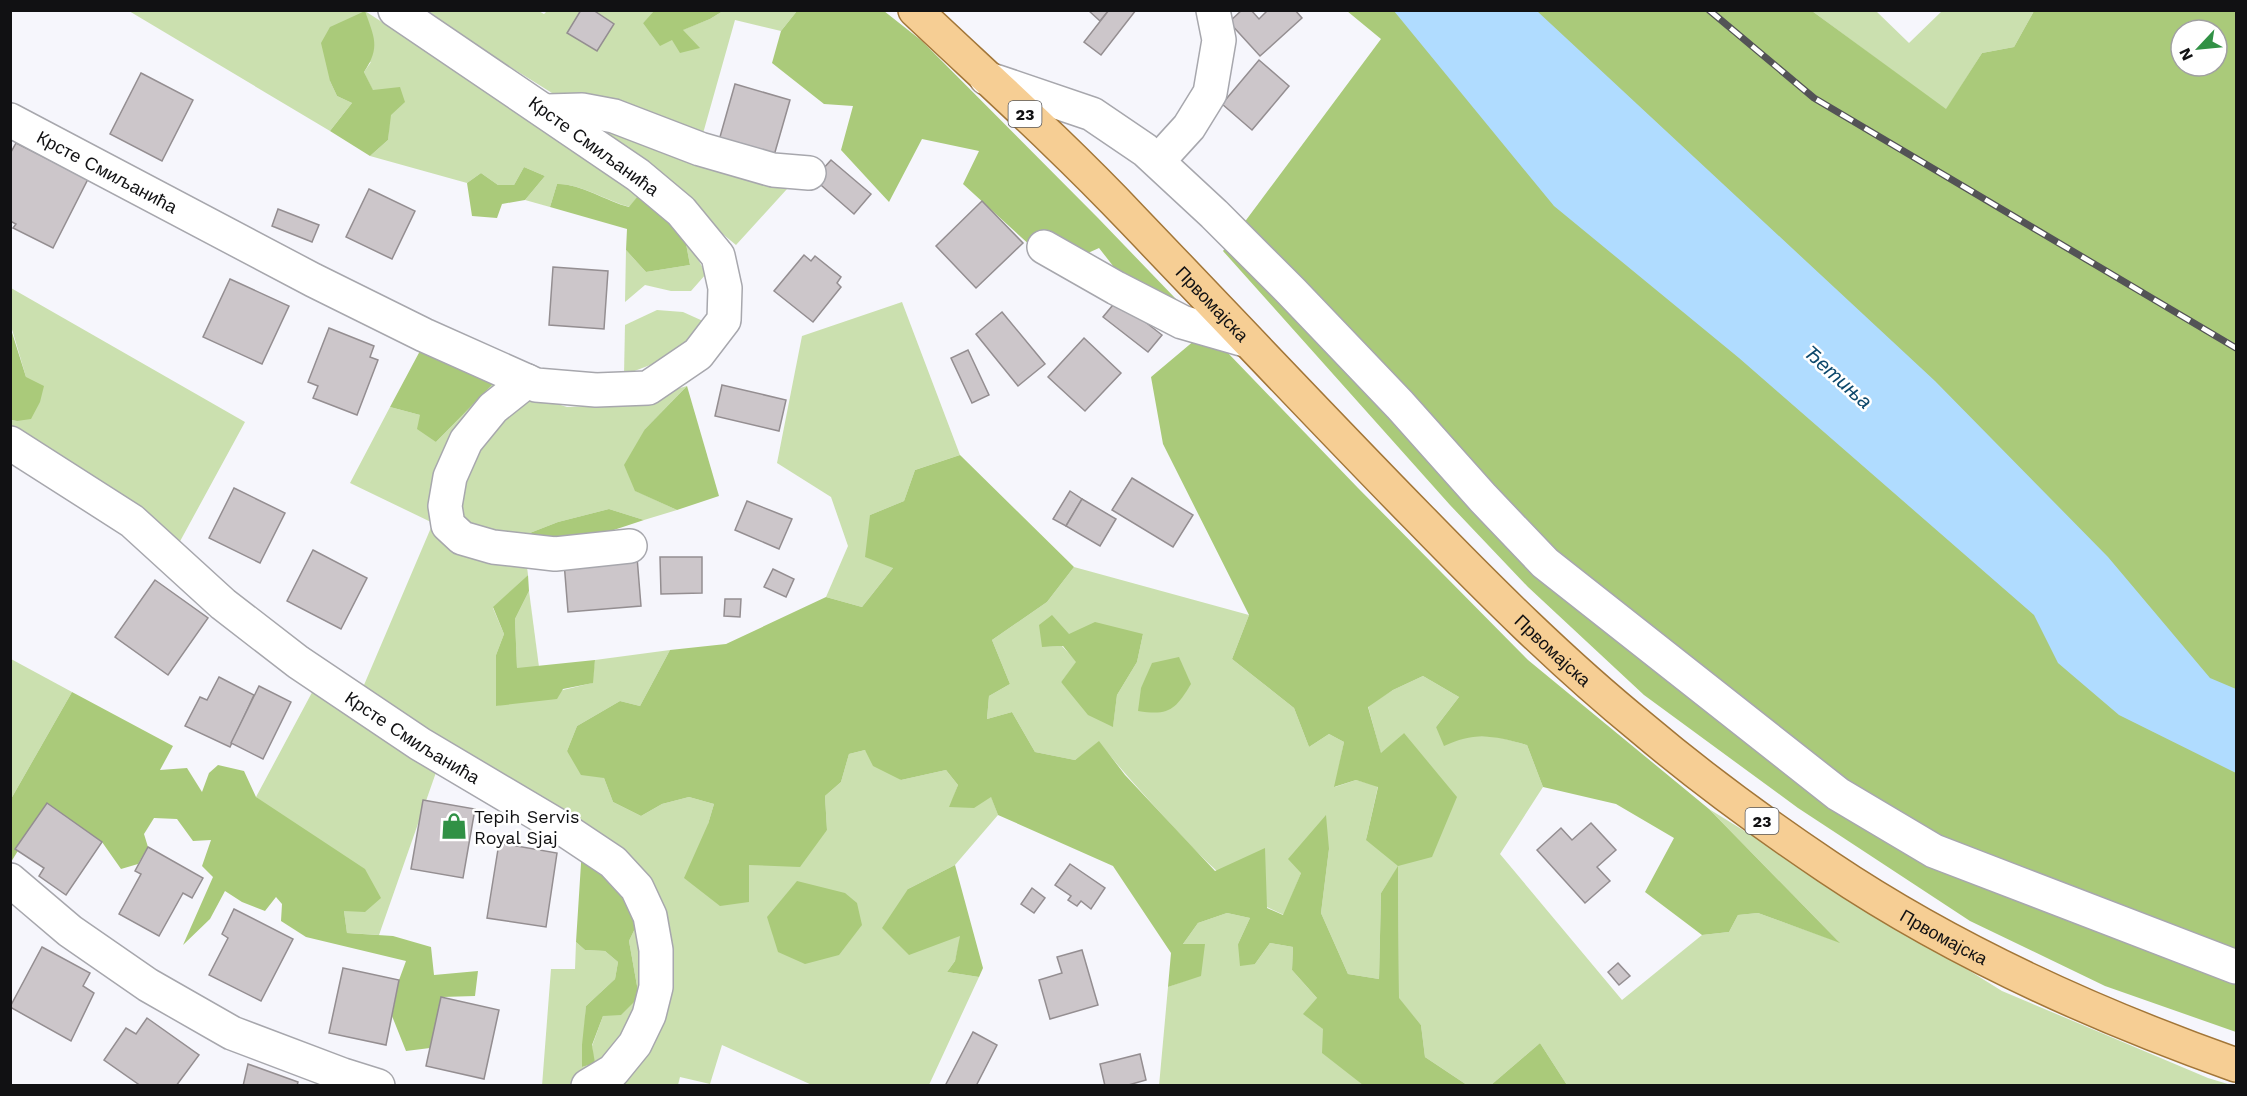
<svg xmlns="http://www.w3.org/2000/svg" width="2247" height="1096" font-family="'Work Sans',sans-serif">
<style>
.green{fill:#cbe0af;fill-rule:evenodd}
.forest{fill:#aaca7a;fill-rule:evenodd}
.water{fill:#b0dcff}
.building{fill:#ccc6ca;stroke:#948e91;stroke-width:1.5}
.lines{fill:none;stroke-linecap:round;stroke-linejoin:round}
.minor-casing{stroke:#a7a7ad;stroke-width:36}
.major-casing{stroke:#a27638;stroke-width:36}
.minor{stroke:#fff;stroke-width:33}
.major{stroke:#f6ce94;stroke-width:33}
.rail-casing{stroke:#535356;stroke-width:7}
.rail{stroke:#fff;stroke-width:4.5;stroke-dasharray:14;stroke-linecap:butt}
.labels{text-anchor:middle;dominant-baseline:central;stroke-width:5;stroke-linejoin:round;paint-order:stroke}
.shield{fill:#fff;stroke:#58585a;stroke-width:1.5}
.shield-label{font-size:16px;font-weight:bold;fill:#111113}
.street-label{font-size:18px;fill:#111113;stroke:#fff}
.poi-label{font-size:18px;fill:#111113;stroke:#fff;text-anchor:start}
.water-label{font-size:20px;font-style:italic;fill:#0c486c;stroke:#fff}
</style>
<rect width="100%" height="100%" fill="#f6f6fc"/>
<g class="green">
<polygon points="537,10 544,14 548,10 655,11 643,23 682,30 710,19 723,11 797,11 781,31 735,20 702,137 787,189 736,245 552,93 421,11"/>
<path d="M129,11H365L642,191L630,207C607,201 579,183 557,184L550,207L525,200L545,176L524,167L514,185H498L481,173L467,183L370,156L388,140L390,115L373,91L364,72L371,62L330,81L337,96L352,103L330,131Z"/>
<polygon points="1812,11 1876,11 1909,43 1942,11 2034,11 2014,47 1982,53 1946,110"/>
<polygon points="684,233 706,274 691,291 671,291 645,285 625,302 626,250 646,272 690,265"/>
<polygon points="11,288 245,422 178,545 11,430 10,420 17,421 26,377 11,326"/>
<polygon points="902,302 960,455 915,470 904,501 870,515 893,568 862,607 826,597 848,546 831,497 777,463 802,336"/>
<polygon points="657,310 683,312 703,321 695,336 658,362 624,375 625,325"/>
<polygon points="493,384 567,407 620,405 687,386 645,429 636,491 677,510 644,520 609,509 558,522 517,538 526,559 528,575 493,608 504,634 496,655 496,706 592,683 595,660 670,650 640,706 620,701 577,726 567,751 604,778 613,802 641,816 662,804 689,797 714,804 708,824 748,865 827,830 825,796 841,782 849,754 865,750 901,780 946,770 958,785 950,807 991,796 998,815 955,865 908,889 961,936 955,961 947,972 979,977 929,1085 812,1085 722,1045 710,1084 680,1077 678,1085 617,1085 627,1080 658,894 361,692 433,523 350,483 390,407 420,415 436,442"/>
<path d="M1074,567L1249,615L1232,659L1294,708L1309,747L1329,734L1344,742L1335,787L1356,780L1378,786L1366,840L1404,733L1381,754L1368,706L1393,690L1423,676L1459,697L1436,727L1460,737L1495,736L1527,745L1543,787L1500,854L1622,1000L1702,935L1729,932L1738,915L1758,913L1839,942L1709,809L2002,991L2208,1078L2231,1085H1567L1540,1043L1491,1085H1467L1425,1057L1421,1025L1399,999L1398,867L1381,893L1379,979L1348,974L1321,913L1329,849L1301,873L1284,915C1237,896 1202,858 1169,822C1145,796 1121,770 1099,742L1075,760L1035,752L1012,712L987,719L989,696L1010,684L992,640L1047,602ZM1143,634L1137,662L1117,695L1113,726L1061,682L1077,662L1062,646L1042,647Z"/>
<polygon points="529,591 539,667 517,669 515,619"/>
<polygon points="11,659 72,692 11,799"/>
<polygon points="316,685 440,761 379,935 347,933 344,911 256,797"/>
<polygon points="1227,913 1250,918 1238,944 1255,964 1270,943 1293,947 1292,970 1317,998 1323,1029 1363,1085 1159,1086 1168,987 1201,975 1183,944 1198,923"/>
<polygon points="639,920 647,955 638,1023 575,1085 542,1086 551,969 575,969 576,942 585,950 605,951 618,962 615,979 586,1006 582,1067 594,1063 592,1046 603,1016 639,997 629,941"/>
</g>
<g class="forest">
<polygon points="655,10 723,10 723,11 710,19 683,30 700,48 680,53 672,40 660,46 643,23"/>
<path d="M365,11C374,37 381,47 364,72L373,90L400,87L405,102L391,115L388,140L370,156L330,131L352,103L337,96L330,81L321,43L330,27Z"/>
<path d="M797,11H884L922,41L1098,218L1358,488L1528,660L1709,809L1840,943L1758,913L1738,915L1729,932L1702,935L1645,892L1674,838L1616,804L1543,787L1527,745C1495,736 1475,731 1444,746L1436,727L1459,697L1423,676L1393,690L1368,707L1381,753L1404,733L1457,797L1432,857L1398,866L1399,998L1421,1025L1425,1057L1467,1085H1363L1322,1053L1323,1029L1303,1014L1317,998L1292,970L1293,947L1270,943L1255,964L1240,966L1238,944L1250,918L1227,913L1198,923L1183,944H1205L1201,976L1168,987L1171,953L1113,866L998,815L991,797L974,808L949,807L958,785L946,770L901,780L873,766L865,750L849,754L841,782L825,796L827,830L800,867L749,865V902L720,906L684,878L708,824L714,804L689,797L662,804L641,816L613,802L604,778L581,775L567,751L577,726L620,701L640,706L670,650L726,644L826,597L862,607L893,568L865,557L870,515L904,501L915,470L960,455L1074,567L1047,602L992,640L1010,684L989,696L987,719L1012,712L1035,752L1075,760L1099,741L1125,775L1215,871L1265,848L1267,908L1283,915L1301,873L1288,859L1326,815L1329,849L1321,913L1348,974L1379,979L1381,893L1398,866L1366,840L1378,787L1356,780L1334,787L1344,742L1329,734L1309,747L1294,708L1232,659L1249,615L1163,444L1151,377L1195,340L1121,276L1099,248L1055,268L963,184L979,151L922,139L889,202L841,150L853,106L824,104L772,63L781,31Z"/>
<path d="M1347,11H1812L1946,109L1982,53L2014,47L2034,11H2236V1032L2105,986L1970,921L1798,808L1644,695L1528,587L1450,505L1223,251L1381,39ZM2181,30H2217V66H2181Z"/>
<polygon points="524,167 545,176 525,200 502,204 497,218 472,216 467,183 481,173 498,185 514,185"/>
<path d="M557,184C579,183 606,201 629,207L642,191L684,233L690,265L646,272L626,250L627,229L550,207Z"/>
<polygon points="10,326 26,377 44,386 40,402 31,419 17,421 11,420"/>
<polygon points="421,349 493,384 436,442 417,429 420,415 390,407"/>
<polygon points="687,386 719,496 677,510 635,491 624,465 645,429"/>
<polygon points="609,509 644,520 526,559 517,538 558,522"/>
<polygon points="528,575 529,591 515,619 517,668 595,660 593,683 563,689 557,699 496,706 496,655 504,634 493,607"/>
<polygon points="1052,615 1069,634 1095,622 1143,634 1137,662 1117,695 1113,727 1088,715 1061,682 1076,662 1063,646 1042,647 1039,625"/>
<path d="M1179,657L1191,684C1175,710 1169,716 1138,711L1141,688L1152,663Z"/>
<polygon points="72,692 173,746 160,770 187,768 202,792 209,773 218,765 244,771 256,797 365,869 381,898 365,912 344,911 347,933 393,936 431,947 434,975 478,971 475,996 442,997 430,1048 406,1051 392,1016 399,980 406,961 306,937 281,921 282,904 276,897 265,911 242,902 225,891 210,919 183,945 213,877 202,866 211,840 193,841 177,819 154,818 144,834 148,847 138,864 121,869 102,842 47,804 11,862 11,799"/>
<polygon points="582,848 618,873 639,920 629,941 639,997 621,1015 603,1016 592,1045 595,1063 582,1067 582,1045 586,1006 615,979 618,962 605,951 585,950 576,942"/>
<polygon points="955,865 983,968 979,977 947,972 955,961 960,936 909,955 882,928 908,889"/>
<polygon points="797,881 845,893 857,903 862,925 839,955 805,964 778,952 767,917"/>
<polygon points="1540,1043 1567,1085 1491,1085"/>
</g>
<polygon class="water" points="1394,11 1537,11 1935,381 2108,557 2210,678 2236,689 2236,773 2119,715 2058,663 2034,615 1739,358 1554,206"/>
<g class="building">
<polygon points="581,10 593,10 614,24 597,51 567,33"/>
<polygon points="1088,10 1109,10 1100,21"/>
<polygon points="1109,10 1136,10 1101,55 1084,42"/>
<polygon points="1242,10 1251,10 1259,19 1268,10 1295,10 1302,18 1260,56 1229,22"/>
<polygon points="1259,60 1289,86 1252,130 1222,104"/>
<polygon points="141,73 193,100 162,161 110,134"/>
<polygon points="735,84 790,100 773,159 718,144"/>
<polygon points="16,143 88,179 53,248 13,228 16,224 10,221 10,154"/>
<polygon points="831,160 871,194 854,214 814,179"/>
<polygon points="369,189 415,211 392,259 346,237"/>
<polygon points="982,201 1023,243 976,288 936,246"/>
<polygon points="278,209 319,225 312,242 272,226"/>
<polygon points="804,255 811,261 815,256 841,277 837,283 841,287 813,322 774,291"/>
<polygon points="553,267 608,271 604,329 549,325"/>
<polygon points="230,279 289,306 262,364 203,337"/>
<polygon points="1117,300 1162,335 1148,352 1103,317"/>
<polygon points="1002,312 1045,364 1018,386 976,334"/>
<polygon points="329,328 374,346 370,357 378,360 357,415 313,398 318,386 308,382"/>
<polygon points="1084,338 1121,373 1085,411 1048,377"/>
<polygon points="968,350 989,395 972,403 951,358"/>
<polygon points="722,385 786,400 779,431 715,416"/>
<polygon points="1132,478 1193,515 1173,547 1112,510"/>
<polygon points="234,488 285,513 260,563 209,538"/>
<polygon points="1070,491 1082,499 1066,526 1053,519"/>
<polygon points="1082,499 1116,519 1100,546 1066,526"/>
<polygon points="747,501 792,519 779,549 735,530"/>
<polygon points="313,550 367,578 341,629 287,601"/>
<polygon points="637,557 641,606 568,612 564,562"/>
<polygon points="660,557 702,557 702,593 661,594"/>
<polygon points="773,569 794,579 786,597 764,587"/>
<polygon points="155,580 208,618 168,675 115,637"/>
<polygon points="725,599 741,599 740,617 724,616"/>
<polygon points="219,677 254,695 230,747 185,726 200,697 207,700"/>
<polygon points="259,686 291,702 263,759 231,743"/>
<polygon points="423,800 475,809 463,878 411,869"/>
<polygon points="47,803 102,842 66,895 39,876 44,868 15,849"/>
<polygon points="1591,823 1616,850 1597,867 1610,881 1585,903 1537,850 1561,828 1572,840"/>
<polygon points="499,843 557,853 546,927 487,918"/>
<polygon points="148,847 203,878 192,898 183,893 159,936 119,914 141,874 135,871"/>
<polygon points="1070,864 1105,888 1091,909 1081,901 1077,906 1068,900 1071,896 1055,885"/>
<polygon points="1032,888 1045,898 1034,913 1021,904"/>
<polygon points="234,909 293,939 261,1001 209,975 228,938 222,934"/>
<polygon points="42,947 90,973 83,986 94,993 71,1041 10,1007"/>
<polygon points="1082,950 1098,1005 1050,1019 1039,980 1062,973 1057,957"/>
<polygon points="1618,963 1630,976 1619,985 1608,972"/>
<polygon points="343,968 399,980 386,1045 329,1033"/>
<polygon points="441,997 499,1010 484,1079 426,1066"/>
<polygon points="147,1018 199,1055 176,1086 141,1086 104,1060 126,1028 136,1034"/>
<polygon points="973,1032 997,1045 976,1086 945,1086"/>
<polygon points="1140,1054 1146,1080 1125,1086 1105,1086 1100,1064"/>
<polygon points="248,1064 298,1082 297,1086 243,1086"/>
</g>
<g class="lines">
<defs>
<g id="minor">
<polyline points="986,78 1092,114 1145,150 1214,214 1291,291 1400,405 1483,498 1545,563 1838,794 1934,851 2236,967"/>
<polyline points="547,111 582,110 614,116 700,149 773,170 809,173"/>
<path id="s1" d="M10,120L313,280L424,335L536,385L596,390L648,388L698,354L724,320L725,288L718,256L681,211L638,175L395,10"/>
<polyline points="1158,161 1189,127 1210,93 1219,40 1213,10"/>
<polyline points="1044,247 1116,288 1182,322 1248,341"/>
<polyline points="527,381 493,408 466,441 450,477 445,506 448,525 462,538 493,547 555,554 630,546"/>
<path id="s2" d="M10,443L132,521L223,604L298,662L420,744L565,830L613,862L637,888L650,916L656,950V987L649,1015L635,1044L613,1071L588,1086"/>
<polyline points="10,880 70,931 148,985 232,1033 343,1075 378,1086"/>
</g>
<g id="major">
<path id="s3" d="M915,10C988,79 1063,146 1132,219C1227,318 1321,418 1417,516C1489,590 1562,663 1642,728C1701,778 1764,824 1828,867C1953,951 2095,1015 2236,1065"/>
</g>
</defs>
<use href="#minor" class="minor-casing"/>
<use href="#major" class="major-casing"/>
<use href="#minor" class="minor"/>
<use href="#major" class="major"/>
<defs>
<polyline id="rail" points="1709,10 1814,98 2236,348"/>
</defs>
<use href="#rail" class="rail-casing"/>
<use href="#rail" class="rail"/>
</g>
<defs>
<symbol id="shop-bare" viewBox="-9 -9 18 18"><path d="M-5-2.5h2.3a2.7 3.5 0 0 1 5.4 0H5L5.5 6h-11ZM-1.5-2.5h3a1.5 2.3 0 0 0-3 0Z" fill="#319145" stroke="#fff" stroke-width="2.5" paint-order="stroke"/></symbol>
</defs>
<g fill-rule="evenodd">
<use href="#shop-bare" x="435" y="807" width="38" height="38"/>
</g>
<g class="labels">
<g class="shield">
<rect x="1008.5" y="101" width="33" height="26" rx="4.5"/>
<rect x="1745.5" y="808" width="33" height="26" rx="4.5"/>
</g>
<g class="shield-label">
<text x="1025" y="114">23</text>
<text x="1762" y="821">23</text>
</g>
<g class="street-label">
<text transform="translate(594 146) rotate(36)">Крсте Смиљанића</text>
<text stroke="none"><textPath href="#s1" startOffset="110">Крсте Смиљанића</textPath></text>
<text stroke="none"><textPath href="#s3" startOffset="418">Првомајска</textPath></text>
<text stroke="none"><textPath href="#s3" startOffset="904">Првомајска</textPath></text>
<text stroke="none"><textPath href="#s2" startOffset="500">Крсте Смиљанића</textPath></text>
<text stroke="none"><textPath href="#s3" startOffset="1390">Првомајска</textPath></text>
</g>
<g class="poi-label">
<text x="474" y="816">Tepih Servis<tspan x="474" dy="21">Royal Sjaj</tspan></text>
</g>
<g class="water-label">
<text transform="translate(1838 377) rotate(42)">Ђетиња</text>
</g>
</g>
<rect width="2247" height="1096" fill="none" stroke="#111113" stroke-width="24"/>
<g transform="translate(2199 48) rotate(244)"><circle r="28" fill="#ffffff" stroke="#a0a0a1" stroke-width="1.5"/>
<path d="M0-4.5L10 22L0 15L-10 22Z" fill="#319145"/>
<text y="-9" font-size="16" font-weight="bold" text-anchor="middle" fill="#111113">N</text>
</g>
</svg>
